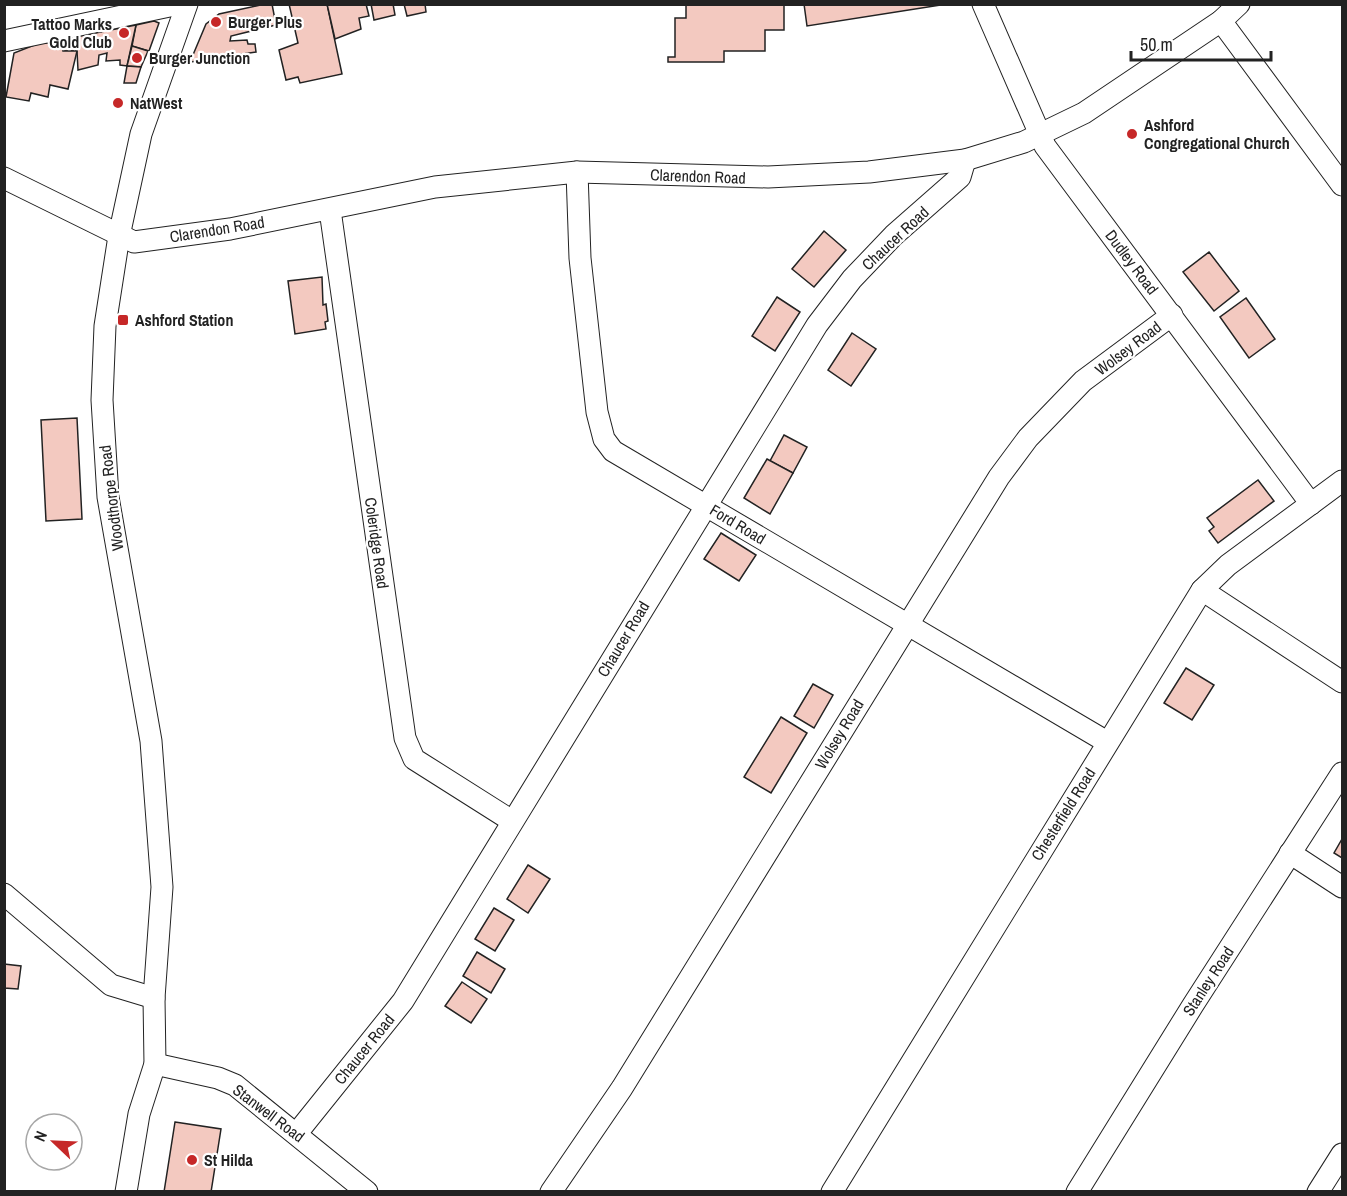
<svg xmlns="http://www.w3.org/2000/svg" width="1347" height="1196" font-family="'Archivo Narrow',sans-serif">
<style>
.building{fill:#f3c9c0;stroke:#222;stroke-width:1.5}
.lines{fill:none;stroke-linecap:round;stroke-linejoin:round}
.minor-casing{stroke:#222;stroke-width:23}
.minor{stroke:#fff;stroke-width:21}
.poi-dot{fill:#c62828;stroke:#fff;stroke-width:2}
.labels{text-anchor:middle;dominant-baseline:central;stroke-width:4.5;stroke-linejoin:round;paint-order:stroke}
.poi-label{font-size:16px;font-weight:bold;fill:#222;stroke:#fff;text-anchor:start}
.street-label{font-size:16px;fill:#222;stroke:#fff}
</style>
<rect width="100%" height="100%" fill="#fff"/>
<g class="building">
<polygon points="265,4 272,4 276,25 231,36 230,41 247,40 248,44 255,44 256,52 190,62 206,24 219,14"/>
<polygon points="289,4 327,4 342,74 300,83 298,77 286,80 279,50 298,43"/>
<polygon points="327,4 366,4 369,16 359,18 361,29 335,39"/>
<polygon points="371,4 393,4 395,15 374,20"/>
<polygon points="404,4 425,4 426,12 407,16"/>
<polygon points="784,4 784,30 765,30 765,51 724,51 724,62 668,62 668,57 675,57 675,18 686,18 686,5 616,5"/>
<polygon points="804,4 947,4 807,26"/>
<polygon points="154,21 159,23 149,51 132,46 136,25"/>
<polygon points="136,25 127,66 120,65 120,60 106,61 107,53 99,55 98,65 78,70 77,51 63,51 65,39"/>
<polygon points="42,42 63,46 63,51 77,51 68,89 50,85 48,97 31,93 29,101 6,97 14,53"/>
<polygon points="132,46 148,51 141,67 127,66"/>
<polygon points="127,66 141,67 136,83 124,83"/>
<polygon points="824,231 846,250 814,287 792,269"/>
<polygon points="1209,252 1239,291 1214,311 1183,272"/>
<polygon points="322,277 323,305 326,304 328,321 325,322 326,329 295,334 288,281"/>
<polygon points="777,297 800,312 775,351 752,336"/>
<polygon points="1246,298 1275,339 1249,358 1220,317"/>
<polygon points="852,333 876,349 851,386 828,370"/>
<polygon points="77,418 82,519 46,521 41,420"/>
<polygon points="784,435 807,447 793,473 770,461"/>
<polygon points="767,459 793,473 770,514 744,498"/>
<polygon points="1258,480 1274,501 1218,543 1209,531 1214,527 1207,518"/>
<polygon points="721,533 756,555 739,581 704,559"/>
<polygon points="1186,668 1214,685 1192,720 1164,703"/>
<polygon points="813,684 833,695 814,728 794,716"/>
<polygon points="781,717 807,733 771,793 744,777"/>
<polygon points="1342,839 1342,858 1334,853"/>
<polygon points="528,865 550,879 528,913 507,899"/>
<polygon points="494,908 514,920 495,951 475,939"/>
<polygon points="477,952 505,969 491,993 463,976"/>
<polygon points="4,964 21,966 18,989 4,988"/>
<polygon points="462,982 487,999 471,1023 445,1006"/>
<polygon points="175,1122 221,1129 211,1192 164,1192"/>
</g>
<g class="lines">
<defs>
<g id="minor">
<polyline points="983,4 1045,146 1311,504"/>
<polyline points="1221,21 1342,185"/>
<polyline points="4,41 179,4"/>
<polyline points="577,172 580,258 597,412 604,439 613,451 1107,742"/>
<polyline points="4,178 134,242 230,229 435,187 577,172 768,177 869,172 965,160 1024,142 1084,113 1221,21 1239,4"/>
<polyline points="330,210 405,738 414,759 512,821"/>
<polyline points="1202,590 1342,682"/>
<polyline points="1290,853 1342,887"/>
<polyline points="4,894 111,985 154,998"/>
<polyline points="155,1064 218,1078 235,1085 367,1192"/>
<polyline points="297,1133 403,1001 817,325 852,279 894,235 960,177 965,160"/>
<polyline points="126,1192 139,1114 155,1064 154,998 162,887 151,741 108,497 102,400 105,326 119,236 141,134 187,4"/>
<polyline points="551,1192 622,1088 999,477 1028,438 1083,381 1172,315"/>
<polyline points="832,1192 1202,590 1228,565 1342,481"/>
<polyline points="1077,1192 1193,1005 1342,773"/>
<polyline points="1318,1192 1342,1154"/>
</g>
</defs>
<use href="#minor" class="minor-casing"/>
<use href="#minor" class="minor"/>
</g>
<g class="poi-dot">
<circle cx="216" cy="22" r="6"/>
<circle cx="124" cy="33" r="6"/>
<circle cx="137" cy="58" r="6"/>
<circle cx="118" cy="103" r="6"/>
<circle cx="1132" cy="134" r="6"/>
<rect x="117" y="314" width="12" height="12" rx="3"/>
<circle cx="192" cy="1160" r="6"/>
</g>
<g class="labels">
<g class="poi-label">
<text x="228" y="22">Burger Plus</text>
<text x="112" y="24" text-anchor="end">Tattoo Marks<tspan x="112" dy="18">Gold Club</tspan></text>
<text x="149" y="58">Burger Junction</text>
<text x="130" y="103">NatWest</text>
<text x="1144" y="125">Ashford<tspan x="1144" dy="18">Congregational Church</tspan></text>
<text x="135" y="320">Ashford Station</text>
<text x="204" y="1160">St Hilda</text>
</g>
<g class="street-label">
<text transform="translate(698 176) rotate(2)">Clarendon Road</text>
<text transform="translate(217 229) rotate(-9)">Clarendon Road</text>
<text transform="translate(895 238) rotate(-43)">Chaucer Road</text>
<text transform="translate(1132 262) rotate(53)">Dudley Road</text>
<text transform="translate(1128 348) rotate(-37)">Wolsey Road</text>
<text transform="translate(111 498) rotate(-97)">Woodthorpe Road</text>
<text transform="translate(738 524) rotate(31)">Ford Road</text>
<text transform="translate(377 543) rotate(82)">Coleridge Road</text>
<text transform="translate(623 639) rotate(-59)">Chaucer Road</text>
<text transform="translate(839 734) rotate(-59)">Wolsey Road</text>
<text transform="translate(1063 814) rotate(-58)">Chesterfield Road</text>
<text transform="translate(1208 981) rotate(-57)">Stanley Road</text>
<text transform="translate(364 1049) rotate(-51)">Chaucer Road</text>
<text transform="translate(269 1113) rotate(37)">Stanwell Road</text>
</g>
</g>
<rect width="1347" height="1196" fill="none" stroke="#222222" stroke-width="12"/>
<g transform="translate(54 1142) rotate(293)"><circle r="28" fill="#ffffff" stroke="#a7a7a7" stroke-width="1.5"/>
<path d="M0-4.5L10 22L0 15L-10 22Z" fill="#c62828"/>
<text y="-9" font-size="16" font-weight="bold" text-anchor="middle" fill="#222222">N</text>
</g>
<path d="M1131 51v9h140v-9" fill="none" stroke="#222222" stroke-width="3"/>
<text x="1140" y="51" font-size="18" fill="#222222" stroke="#ffffff" stroke-width="4.5" paint-order="stroke">50 m</text>
</svg>
